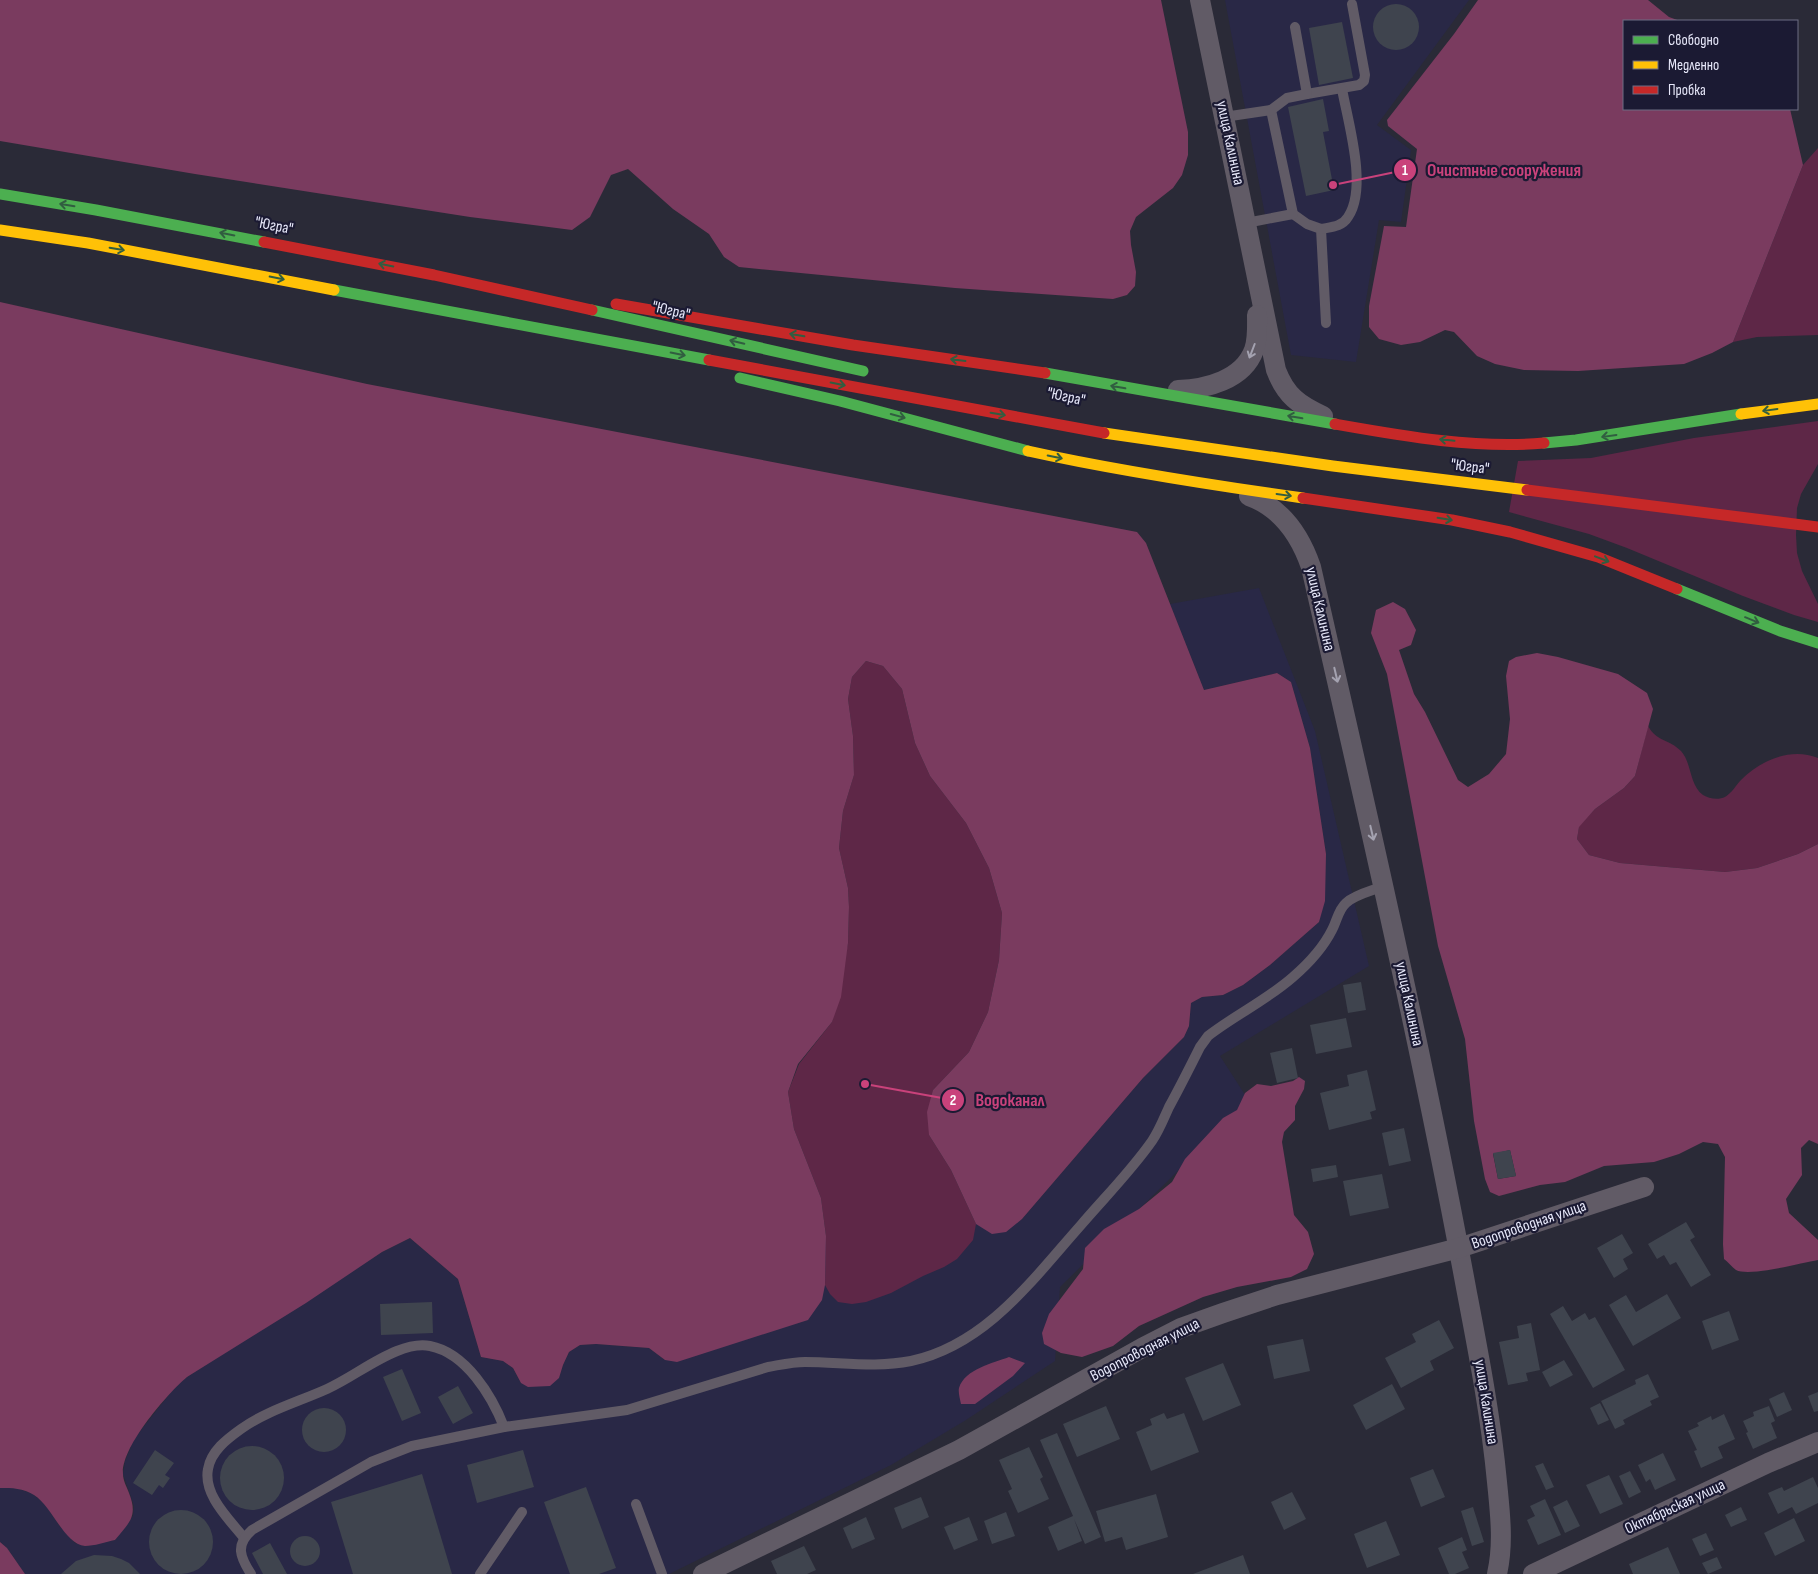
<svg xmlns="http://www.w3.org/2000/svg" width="1818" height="1574" font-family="'Sofia Sans Condensed',sans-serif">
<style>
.built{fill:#292846}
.green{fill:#5e2747}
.forest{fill:#7a3b5f;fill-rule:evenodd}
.building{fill:#3f444e}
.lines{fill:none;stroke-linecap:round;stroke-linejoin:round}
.lane{stroke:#615b66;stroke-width:10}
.street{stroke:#615b66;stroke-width:20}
.fast{stroke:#4caf50;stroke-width:11}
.slow{stroke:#ffc107;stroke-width:11}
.jam{stroke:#c62828;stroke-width:11}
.oneway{stroke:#315d40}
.oneway2{stroke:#a4a2b0}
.labels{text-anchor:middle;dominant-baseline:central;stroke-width:4.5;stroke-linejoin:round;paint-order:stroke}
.street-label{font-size:16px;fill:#e7e8fa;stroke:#1b1a33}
.leader{fill:none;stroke:#c9427b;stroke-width:2}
.callout-dot{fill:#c9427b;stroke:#1b1a33;stroke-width:2}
.mark-label{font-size:15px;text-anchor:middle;font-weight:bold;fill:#fff}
.callout-label{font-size:18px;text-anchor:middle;font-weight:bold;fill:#c9427b;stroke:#1b1a33;stroke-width:4.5;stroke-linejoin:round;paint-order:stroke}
</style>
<rect width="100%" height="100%" fill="#2a2a37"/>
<g class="built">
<polygon points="1225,0 1469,0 1377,125 1411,150 1401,222 1379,220 1356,362 1291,355"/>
<polygon points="1259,588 1315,731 1369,966 1220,1056 1249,1101 1060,1287 1055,1361 966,1420 891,1465 669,1574 25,1574 7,1548 0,1542 0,1488 17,1488 33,1494 46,1505 59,1525 75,1543 86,1546 115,1540 133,1516 134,1506 123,1474 125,1461 134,1439 175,1387 187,1377 382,1252 410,1238 458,1279 481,1357 503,1361 513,1368 521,1383 559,1378 563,1365 569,1352 580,1345 596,1344 649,1348 665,1360 826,1236 1022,1219 1143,1078 1184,1037 1189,1026 1191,1003 1202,997 1223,995 1243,985 1270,965 1319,922 1326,854 1310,748 1291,682 1277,673 1204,690 1170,604"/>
</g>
<g class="green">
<polygon points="1818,148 1818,335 1757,337 1733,342 1803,165"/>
<polygon points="1818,421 1818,464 1801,494 1797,508 1796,535 1797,553 1802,571 1818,604 1818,622 1794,615 1743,596 1627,548 1589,534 1509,512 1518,461 1591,458 1694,438"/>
<polygon points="866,661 883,666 902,689 915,743 930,776 966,823 989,868 1002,913 999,960 988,1012 969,1052 933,1090 929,1135 951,1170 976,1224 973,1240 957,1259 944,1267 923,1276 891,1293 866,1302 852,1304 838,1302 830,1294 825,1285 826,1236 821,1198 794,1129 788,1092 799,1064 832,1022 848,943 849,907 848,888 839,848 843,811 854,775 853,736 848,699 852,677"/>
<path d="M1648,726C1657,742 1669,739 1681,751C1692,763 1689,785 1703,795C1709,799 1719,800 1725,797C1732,793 1736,785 1741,780C1761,760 1791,747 1818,758V844L1798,854L1757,868L1725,872L1620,863L1589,855L1577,839L1579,826L1595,809L1624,788L1635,776Z"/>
</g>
<g class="forest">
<polygon points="0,0 1161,0 1188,132 1188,155 1182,175 1173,188 1136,217 1130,231 1131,245 1136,272 1135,286 1127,295 1113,299 955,288 739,267 724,257 709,234 673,209 628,169 611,175 590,217 572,230 470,217 195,174 0,141"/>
<polygon points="1478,0 1648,0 1669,17 1680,21 1624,21 1624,109 1790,109 1803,165 1733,342 1712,353 1684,364 1578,371 1524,370 1495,364 1477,356 1454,332 1445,330 1420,342 1401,345 1379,339 1369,327 1369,306 1384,226 1406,227 1417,149 1388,126 1387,120 1454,34"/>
<path d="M0,302L367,384L1137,532L1146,543L1204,690L1277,673L1291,682L1310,748L1326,854L1325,901L1319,922L1270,965L1243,985L1223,995L1202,997L1191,1003L1189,1026L1184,1037L1143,1078L1022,1219L1006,1232L992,1234L976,1224L951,1170L929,1135L927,1112L933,1090L969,1052L988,1012L999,960L1002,913L989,868L966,823L930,776L915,743L902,689L883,666L866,661L852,677L848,699L853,736L854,775L843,811L839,848L848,888L849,907L848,943L841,997L832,1022L798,1064L788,1092L794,1129L821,1198L826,1236L825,1285L822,1300L808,1320L677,1362L665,1360L649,1348L596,1344L580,1345L569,1352L563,1365L559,1378L550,1386L528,1387L521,1383L513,1368L503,1361L481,1357L458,1279L410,1238L382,1252L306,1303L187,1377C167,1394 121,1447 123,1474C123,1481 127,1487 129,1493C138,1516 130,1522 115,1540C106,1542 94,1546 85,1546C64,1544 52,1506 34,1495C23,1488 12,1488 0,1488Z"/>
<path d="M1393,602L1405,609L1416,630L1411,645L1399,650L1414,694L1425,712L1458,780L1468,787L1489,774L1506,754L1510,719L1506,676L1509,661L1516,657L1537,653L1558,657L1618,674L1647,693L1653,709L1635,776L1624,788L1595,809L1579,827L1577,839L1589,855L1620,863L1725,872L1757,868L1798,854L1818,844V1144L1809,1140L1801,1148L1802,1175L1786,1199L1789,1213L1818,1240V1260C1800,1263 1750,1277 1736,1270C1732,1267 1728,1262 1724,1259L1723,1244L1725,1157L1718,1144L1703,1142L1679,1154L1654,1162L1604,1166L1565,1182L1540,1185L1499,1196L1490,1192L1485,1179L1474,1121L1465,1039L1438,946L1387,674L1371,633L1376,610ZM1510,1150L1516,1176L1498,1179L1493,1154Z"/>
<polygon points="1299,1077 1305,1081 1304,1089 1295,1106 1295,1120 1284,1132 1282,1142 1294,1215 1308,1232 1314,1254 1307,1269 1291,1277 1237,1287 1203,1297 1139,1326 1113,1346 1082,1357 1061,1353 1044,1344 1042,1333 1049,1314 1083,1269 1085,1248 1104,1229 1139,1209 1172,1182 1185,1159 1223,1118 1237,1110 1245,1093 1257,1084 1271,1086 1293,1081"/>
<path d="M1009,1357L1025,1363L1013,1376L975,1404H961C960,1399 958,1392 959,1388C965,1369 993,1363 1009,1357Z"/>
<polygon points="0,1542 7,1548 25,1574 0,1574"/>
</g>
<g class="building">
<circle cx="1396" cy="27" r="23"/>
<polygon points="1342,22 1353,78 1319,85 1309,28"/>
<polygon points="1323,99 1329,131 1323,132 1334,190 1306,196 1288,107"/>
<polygon points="1361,982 1366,1010 1348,1013 1343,985"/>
<polygon points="1346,1018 1352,1047 1316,1054 1310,1025"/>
<polygon points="1292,1048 1298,1078 1277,1083 1270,1053"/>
<polygon points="1367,1070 1376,1110 1370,1112 1372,1119 1329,1130 1320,1093 1349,1086 1347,1075"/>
<polygon points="1404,1128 1411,1161 1389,1166 1382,1133"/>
<polygon points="1510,1150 1516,1176 1498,1179 1493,1153"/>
<polygon points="1336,1165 1338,1177 1313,1182 1311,1169"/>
<polygon points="1382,1174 1389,1208 1350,1216 1343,1181"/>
<polygon points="1686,1222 1695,1237 1690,1240 1711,1275 1691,1287 1676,1262 1670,1265 1664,1255 1657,1259 1648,1244"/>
<polygon points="1622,1234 1633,1253 1623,1259 1628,1269 1614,1278 1597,1248"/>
<polygon points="1667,1294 1681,1318 1633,1346 1609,1305 1626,1295 1636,1312"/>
<polygon points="432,1302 433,1333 381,1335 380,1304"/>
<polygon points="1563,1306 1572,1321 1585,1313 1589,1320 1595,1317 1625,1370 1593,1388 1550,1314"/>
<polygon points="1729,1311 1739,1340 1712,1350 1702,1321"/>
<polygon points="1439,1320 1454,1348 1430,1361 1434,1370 1401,1388 1385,1358 1416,1342 1412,1334"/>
<polygon points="1531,1323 1540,1370 1526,1373 1528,1381 1508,1385 1499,1342 1519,1338 1517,1326"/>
<polygon points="1303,1339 1310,1371 1274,1379 1267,1346"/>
<polygon points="1564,1360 1573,1375 1550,1387 1542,1372"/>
<polygon points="1223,1363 1241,1405 1203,1421 1185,1378"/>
<polygon points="402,1369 421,1413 402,1421 383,1377"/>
<polygon points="1648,1374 1659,1397 1650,1401 1652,1405 1623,1420 1625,1424 1615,1429 1601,1401 1636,1384 1635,1380"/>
<polygon points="1392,1384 1405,1409 1366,1430 1353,1405"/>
<polygon points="458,1386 473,1413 453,1424 438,1397"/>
<polygon points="1784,1392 1792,1410 1777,1417 1769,1399"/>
<polygon points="1818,1392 1818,1411 1814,1412 1808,1396"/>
<polygon points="1600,1403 1609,1420 1598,1425 1590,1408"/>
<polygon points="1106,1406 1120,1439 1077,1457 1063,1424"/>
<polygon points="1769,1406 1775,1421 1771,1423 1777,1438 1753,1449 1746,1433 1748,1432 1743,1421 1754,1416 1753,1412"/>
<circle cx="324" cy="1430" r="22"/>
<polygon points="1164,1413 1167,1419 1184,1413 1199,1452 1151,1471 1136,1432 1152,1425 1150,1419"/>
<polygon points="1724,1414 1735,1439 1718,1447 1723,1458 1701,1468 1694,1451 1697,1450 1688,1431 1699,1426 1697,1423 1711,1416 1712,1420"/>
<polygon points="1057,1433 1101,1537 1085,1544 1074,1519 1082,1541 1058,1551 1048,1527 1073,1516 1040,1440"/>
<circle cx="252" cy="1478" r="32"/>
<polygon points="1029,1447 1043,1477 1040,1479 1049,1499 1018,1513 1008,1491 1012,1489 999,1460"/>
<polygon points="155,1450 174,1463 165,1475 170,1478 163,1488 159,1485 152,1495 133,1483"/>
<polygon points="523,1450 534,1487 477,1503 467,1465"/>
<polygon points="1663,1453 1676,1480 1655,1490 1650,1479 1646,1482 1638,1465"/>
<polygon points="1543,1463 1554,1487 1546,1490 1535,1466"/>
<polygon points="1433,1469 1445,1497 1421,1507 1410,1478"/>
<polygon points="1630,1471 1641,1492 1629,1498 1619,1476"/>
<polygon points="422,1474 452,1574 353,1574 331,1502"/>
<polygon points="1609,1475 1623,1504 1600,1514 1586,1485"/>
<polygon points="1813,1477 1818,1488 1818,1503 1796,1514 1792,1507 1778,1514 1768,1493 1782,1487 1784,1491"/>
<polygon points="586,1487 616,1568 599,1574 570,1574 544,1502"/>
<polygon points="1292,1492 1306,1519 1284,1530 1271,1502"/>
<polygon points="1156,1494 1168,1537 1126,1550 1122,1537 1105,1542 1096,1511"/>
<polygon points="921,1497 929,1517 902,1529 894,1508"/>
<polygon points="1545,1499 1561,1535 1538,1545 1527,1520 1535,1516 1530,1506"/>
<polygon points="1567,1500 1580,1526 1565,1533 1553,1507"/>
<polygon points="1473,1507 1484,1542 1472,1546 1461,1511"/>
<polygon points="1741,1507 1747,1520 1731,1527 1725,1515"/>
<circle cx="181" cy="1542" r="32"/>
<polygon points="1006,1512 1015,1536 992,1544 984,1521"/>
<polygon points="866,1517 875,1539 852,1549 843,1528"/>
<polygon points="969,1517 978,1540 954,1550 944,1527"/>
<polygon points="1794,1518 1805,1541 1775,1556 1764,1533"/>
<polygon points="1386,1521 1400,1555 1367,1568 1354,1534"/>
<polygon points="1706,1533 1714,1550 1700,1556 1692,1539"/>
<circle cx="305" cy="1551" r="15"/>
<polygon points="1462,1537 1467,1550 1462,1552 1469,1568 1455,1574 1449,1574 1438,1548"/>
<polygon points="270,1543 287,1574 263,1574 252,1553"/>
<polygon points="804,1546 816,1570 807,1574 777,1574 771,1561"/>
<polygon points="1668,1547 1680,1574 1633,1574 1629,1564"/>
<polygon points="94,1555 112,1556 121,1559 129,1563 140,1574 61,1574 76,1561"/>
<polygon points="1243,1555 1250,1574 1193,1574"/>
<polygon points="1717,1557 1722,1568 1708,1574 1702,1563"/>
</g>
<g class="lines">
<g class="lane">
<polyline points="1307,94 1359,85 1364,81 1365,75 1352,4"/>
<polyline points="1271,110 1293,214 1307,224 1321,229 1326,323"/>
<polyline points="1224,117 1271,110 1287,98 1307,94 1295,27"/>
<polyline points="1246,223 1293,214"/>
<path d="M1321,229C1331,227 1342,227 1348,217C1368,188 1348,122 1342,89"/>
<polyline points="636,1504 662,1574"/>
<path d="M244,1538C229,1519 203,1495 208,1469C211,1451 227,1439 241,1429C266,1411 298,1402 327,1389C351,1378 372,1361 397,1351C407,1347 419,1344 430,1346C466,1353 492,1396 504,1427"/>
<path d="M251,1574C240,1557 235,1545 252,1530L371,1462L412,1446L504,1427L627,1410L768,1367C780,1365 792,1362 805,1362C840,1362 876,1368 911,1361C986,1345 1033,1279 1081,1225C1105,1197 1131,1171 1152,1141C1159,1131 1164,1118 1169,1107C1180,1087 1190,1067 1200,1047L1208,1036C1235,1015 1267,1000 1293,977C1308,964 1323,948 1332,930C1337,921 1338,910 1346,903C1356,894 1372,891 1384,886"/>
<polyline points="480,1574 522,1512"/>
</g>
<g class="street">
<path d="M1200,0L1276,370C1286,396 1299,405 1323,416"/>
<path d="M1178,390C1206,389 1243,380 1254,350C1258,339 1257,326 1257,315"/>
<path d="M1249,496C1282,508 1300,535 1311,567C1366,808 1422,1050 1467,1293C1479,1356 1491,1418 1497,1482C1500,1513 1504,1543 1497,1574"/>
<polyline points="703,1574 959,1450 1142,1348 1181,1328 1223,1313 1277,1295 1459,1248 1644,1187"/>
<polyline points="1533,1574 1768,1463 1818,1442"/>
</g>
<g class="fast">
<polyline points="0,194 96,210 264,242"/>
<polyline points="334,290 709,360"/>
<polyline points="592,310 863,371"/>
<polyline points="1045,373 1335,424"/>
<polyline points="740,378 840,401 1028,451"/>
<polyline points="1544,443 1576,440 1741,414"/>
<polyline points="1677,589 1780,631 1818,643"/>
</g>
<g class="slow">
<polyline points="0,230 88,243 334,290"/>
<polyline points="1741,414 1818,404"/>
<polyline points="1104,433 1333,466 1527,490"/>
<path d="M1028,451C1118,471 1211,485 1303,498"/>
</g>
<g class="jam">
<polyline points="264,242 434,275 592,310"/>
<polyline points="616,304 853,345 1045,373"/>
<polyline points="709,360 1104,433"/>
<path d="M1335,424C1403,436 1475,449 1544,443"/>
<polyline points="1527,490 1818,527"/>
<polyline points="1303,498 1452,520 1510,532 1598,557 1677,589"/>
</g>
</g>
<defs><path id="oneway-shaft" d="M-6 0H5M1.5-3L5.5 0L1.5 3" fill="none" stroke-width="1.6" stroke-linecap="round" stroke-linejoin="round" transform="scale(1.25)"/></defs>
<g class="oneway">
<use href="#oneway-shaft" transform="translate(67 205) rotate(-171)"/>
<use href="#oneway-shaft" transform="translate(227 234) rotate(-169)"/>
<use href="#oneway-shaft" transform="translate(117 249) rotate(10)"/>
<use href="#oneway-shaft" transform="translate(386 265) rotate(-169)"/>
<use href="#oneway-shaft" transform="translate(277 278) rotate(11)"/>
<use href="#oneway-shaft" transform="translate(797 335) rotate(-170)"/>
<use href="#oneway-shaft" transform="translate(737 342) rotate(-167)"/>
<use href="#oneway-shaft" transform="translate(678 354) rotate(11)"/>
<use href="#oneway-shaft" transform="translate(958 360) rotate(-173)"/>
<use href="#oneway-shaft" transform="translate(838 384) rotate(11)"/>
<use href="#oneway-shaft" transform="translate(1118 387) rotate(-170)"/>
<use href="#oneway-shaft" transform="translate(1770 410) rotate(172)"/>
<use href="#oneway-shaft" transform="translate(998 414) rotate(10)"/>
<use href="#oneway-shaft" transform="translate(898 416) rotate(15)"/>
<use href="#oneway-shaft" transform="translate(1295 417) rotate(-170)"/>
<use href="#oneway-shaft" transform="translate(1609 436) rotate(172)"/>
<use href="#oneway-shaft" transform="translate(1447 440) rotate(-174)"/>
<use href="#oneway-shaft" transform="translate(1055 457) rotate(12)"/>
<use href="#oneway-shaft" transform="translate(1284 495) rotate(8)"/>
<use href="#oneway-shaft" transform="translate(1445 519) rotate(9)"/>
<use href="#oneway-shaft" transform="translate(1602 559) rotate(21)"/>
<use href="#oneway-shaft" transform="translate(1752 620) rotate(22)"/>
</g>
<g class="oneway2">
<use href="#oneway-shaft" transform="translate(1252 351) rotate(111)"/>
<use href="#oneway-shaft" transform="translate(1336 675) rotate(77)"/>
<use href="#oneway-shaft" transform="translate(1372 833) rotate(77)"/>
</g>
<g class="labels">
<g class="street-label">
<text transform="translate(1230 143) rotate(78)">улица Калинина</text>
<text transform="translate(274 226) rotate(11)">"Югра"</text>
<text transform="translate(671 311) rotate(13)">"Югра"</text>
<text transform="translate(1066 397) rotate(12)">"Югра"</text>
<text transform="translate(1470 467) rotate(7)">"Югра"</text>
<text transform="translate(1320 609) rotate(77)">улица Калинина</text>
<text transform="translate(1409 1004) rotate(78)">улица Калинина</text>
<text transform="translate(1529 1225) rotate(-19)">Водопроводная улица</text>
<text transform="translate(1145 1350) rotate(-27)">Водопроводная улица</text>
<text transform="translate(1486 1402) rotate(81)">улица Калинина</text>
<text transform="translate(1675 1507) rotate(-25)">Октябрьская улица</text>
</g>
</g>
<path class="leader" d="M1333 185L1405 170M865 1084L953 1100"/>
<g class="callout-dot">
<circle cx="1333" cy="185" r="5"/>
<circle cx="865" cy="1084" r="5"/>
<circle cx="1405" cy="170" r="12"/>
<circle cx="953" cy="1100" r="12"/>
</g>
<g class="mark-label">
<text x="1405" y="175">1</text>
<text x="953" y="1105">2</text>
</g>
<g class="callout-label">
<text x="1504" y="176">Очистные сооружения</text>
<text x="1010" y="1106">Водоканал</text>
</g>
<rect x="1623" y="20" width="175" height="90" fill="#1b1a33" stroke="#6d6c83"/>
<rect x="1633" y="36" width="25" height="8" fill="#4caf50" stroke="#6d6c83"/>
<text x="1668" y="45" font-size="15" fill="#e7e8fa">Свободно</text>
<rect x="1633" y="61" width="25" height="8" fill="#ffc107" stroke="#6d6c83"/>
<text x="1668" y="70" font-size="15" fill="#e7e8fa">Медленно</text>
<rect x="1633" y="86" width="25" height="8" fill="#c62828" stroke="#6d6c83"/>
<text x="1668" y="95" font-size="15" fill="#e7e8fa">Пробка</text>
</svg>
